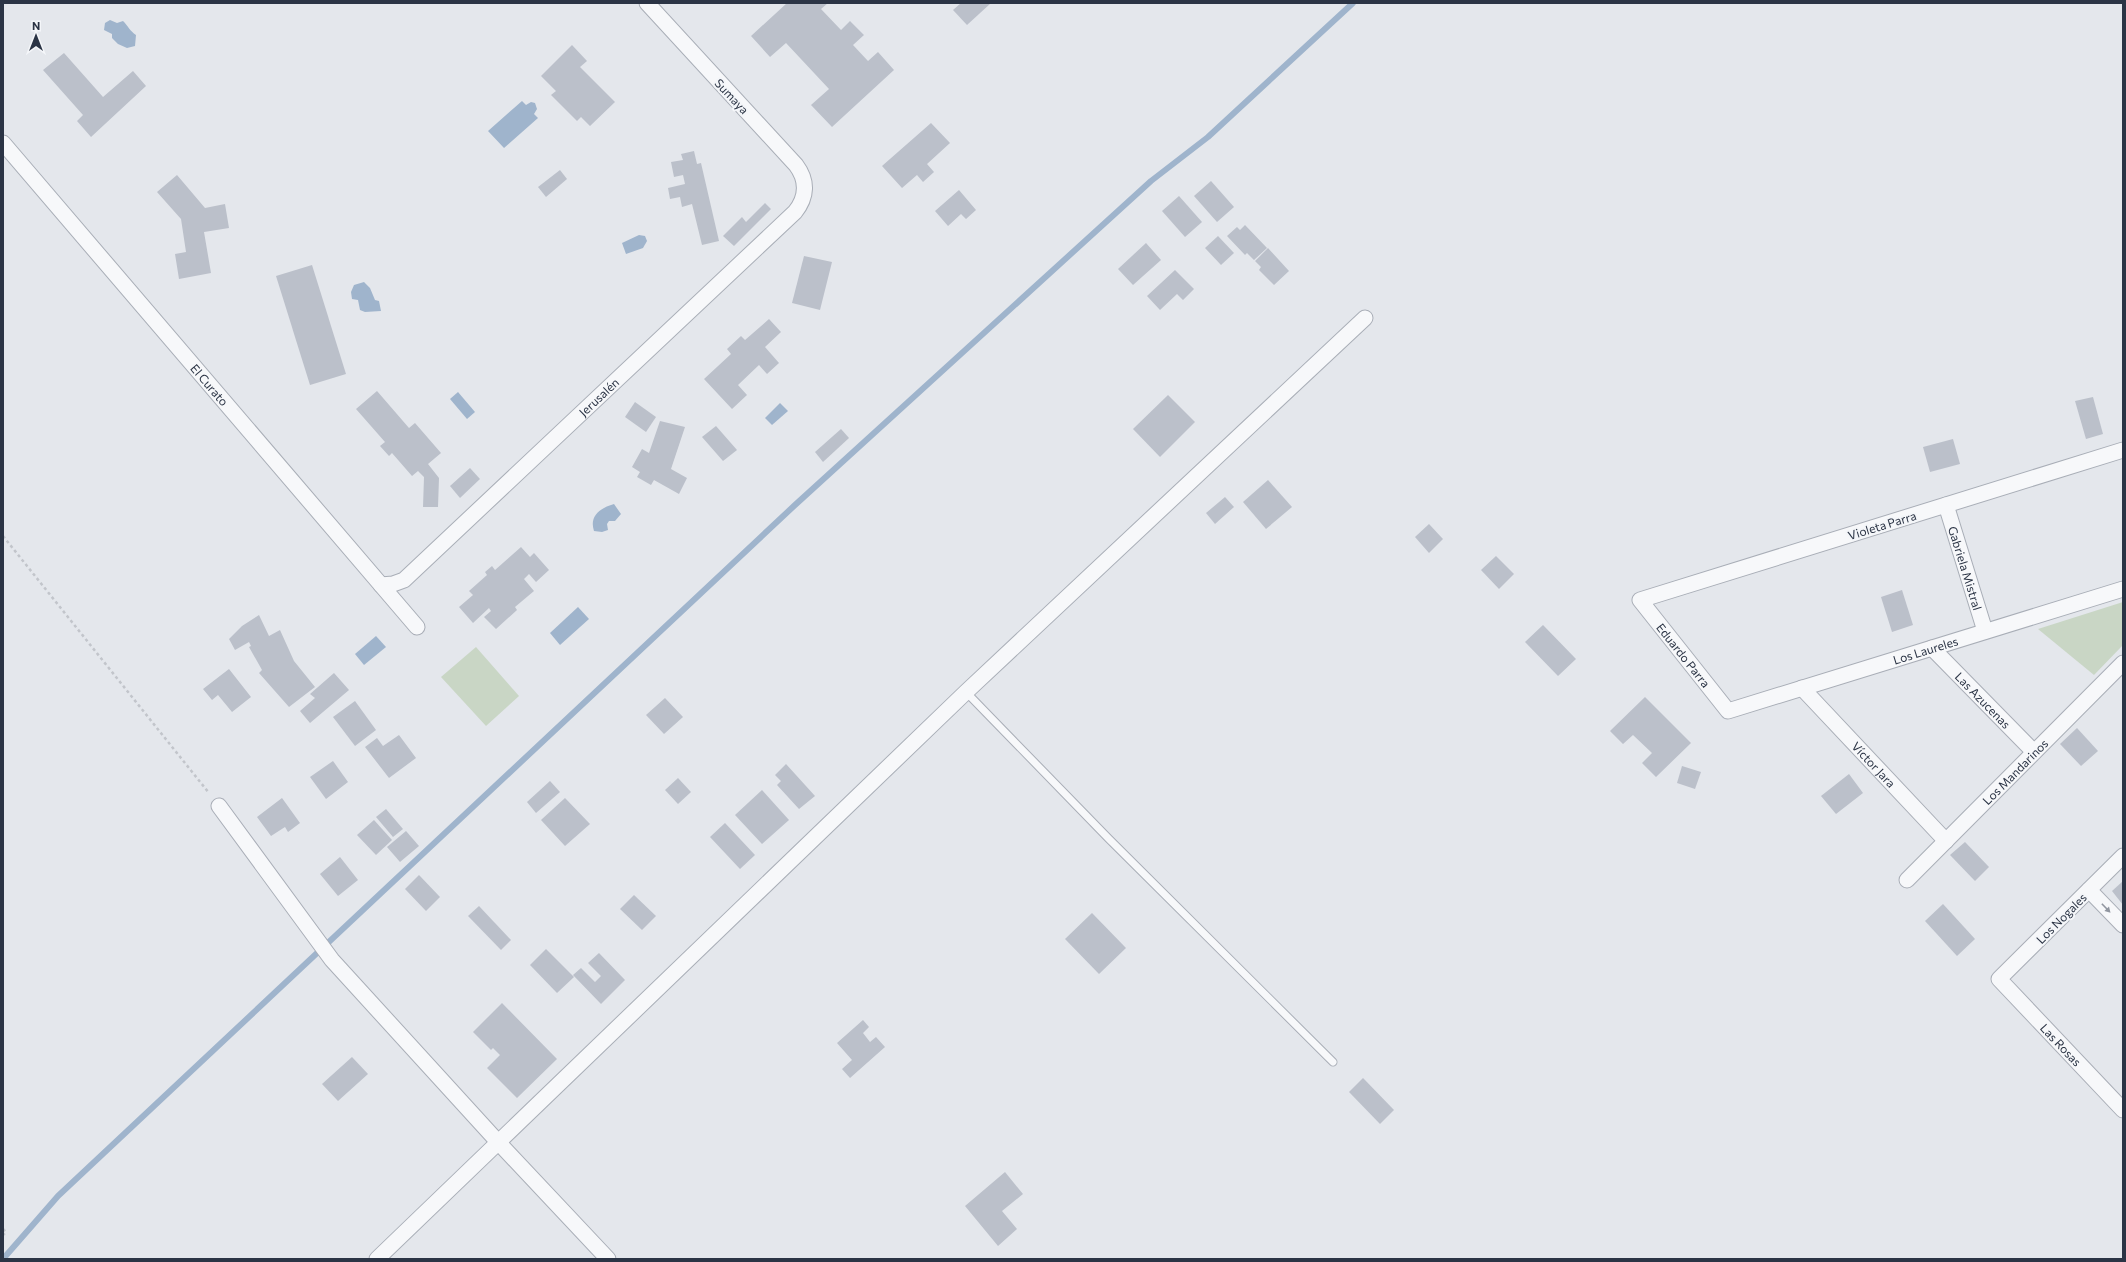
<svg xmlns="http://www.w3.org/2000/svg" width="2126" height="1262" font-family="Commissioner,sans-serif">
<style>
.green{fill:#c9d6c5}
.water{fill:#9fb4cc}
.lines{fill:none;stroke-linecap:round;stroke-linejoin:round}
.stream{stroke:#9fb4cc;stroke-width:6}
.building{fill:#bbc0ca}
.service-casing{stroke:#a9aeb7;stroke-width:9}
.minor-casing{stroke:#a9aeb7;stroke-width:17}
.path{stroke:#c2c5cb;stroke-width:2.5;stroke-dasharray:3 3;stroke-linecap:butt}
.service{stroke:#f7f8fa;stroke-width:7}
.minor{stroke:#f7f8fa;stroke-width:15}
.oneway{fill:#9196a0}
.labels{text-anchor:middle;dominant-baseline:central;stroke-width:4;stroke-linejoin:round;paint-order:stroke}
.street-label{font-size:12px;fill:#2b3445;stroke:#f4f6f9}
</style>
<rect width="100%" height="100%" fill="#e4e7ec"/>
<g class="green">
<polygon points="2123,602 2123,645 2094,675 2038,629"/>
<polygon points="476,647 519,696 486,726 441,677"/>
</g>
<g class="water">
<path d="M110,20L117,23L123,21C128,26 130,31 136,35L135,46L127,48L118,44L112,38V34L104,30L105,23Z"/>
<polygon points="522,101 526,105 531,102 535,103 537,109 534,114 538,118 504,148 488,131"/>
<polygon points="639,235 645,236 647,241 643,248 626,254 622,243"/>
<polygon points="364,282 370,288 375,300 379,301 381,311 365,312 360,310 358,300 352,299 351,292 354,285"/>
<polygon points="458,392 475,412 467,419 450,399"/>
<polygon points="780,403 788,411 772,425 765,418"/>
<path d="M614,504L621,514L615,521H609L607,524L608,530L602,532L594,531C589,516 600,508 614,504Z"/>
<polygon points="578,607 589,619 560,645 550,633"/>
<polygon points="376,636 386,647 364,665 355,654"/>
</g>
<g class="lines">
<polyline class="stream" points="3,1259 58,1196 795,505 1151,181 1208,137 1353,3"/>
</g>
<g class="building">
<polygon points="787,3 828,3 821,9 841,30 850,21 864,35 853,45 868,61 878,52 894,70 832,127 811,105 829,89 786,43 770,57 751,36"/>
<polygon points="961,3 991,3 967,25 953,10"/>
<polygon points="572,45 587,61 580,67 615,102 590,126 581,117 577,121 551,95 556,91 541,76"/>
<polygon points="64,53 103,97 133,71 146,86 91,137 77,121 83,115 43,70"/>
<polygon points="931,123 950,143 927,164 934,172 923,182 917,175 902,188 882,166"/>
<polygon points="694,151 697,164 701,163 719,241 702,245 692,204 682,207 680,197 670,199 668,188 685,184 683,175 674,177 671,162 683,160 681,154"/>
<polygon points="560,170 567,179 546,197 538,187"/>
<polygon points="177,175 205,208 225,204 229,228 204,232 211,273 179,279 175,254 186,252 181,219 157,192"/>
<polygon points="1211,181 1234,207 1217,222 1194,196"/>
<polygon points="959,190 976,210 966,219 961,214 948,226 935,211"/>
<polygon points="1179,196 1202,222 1185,237 1162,211"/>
<polygon points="765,203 771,209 734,246 723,236 742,217 746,222"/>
<polygon points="1245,225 1267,248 1254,260 1247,253 1245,255 1227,236 1237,227 1240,230"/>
<polygon points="1218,236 1234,253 1221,265 1205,248"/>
<polygon points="1146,243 1161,260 1133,285 1118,269"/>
<polygon points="1268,248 1289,271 1274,285 1259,270 1261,267 1255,261"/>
<polygon points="804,256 832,262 820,310 792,303"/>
<polygon points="312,265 346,374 310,385 276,276"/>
<polygon points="1175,270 1194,289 1183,300 1177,294 1160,310 1147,296"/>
<polygon points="769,319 781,332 765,347 779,363 767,374 759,365 738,385 747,395 732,409 704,379 731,354 727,349 741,336 745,340"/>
<polygon points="377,391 409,428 415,423 441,453 428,464 439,478 438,507 423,507 424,477 418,471 412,476 392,453 389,456 380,446 385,442 356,409"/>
<polygon points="1168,395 1195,422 1160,457 1133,429"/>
<polygon points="2093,397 2103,434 2086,439 2075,401"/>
<polygon points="635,402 656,417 646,432 625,417"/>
<polygon points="660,421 685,427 671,469 687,478 679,494 654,480 651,485 637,477 640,472 632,467 642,449 649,453"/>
<polygon points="716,426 737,450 723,461 702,437"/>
<polygon points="841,429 849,438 823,462 815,452"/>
<polygon points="1953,439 1960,464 1930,472 1923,447"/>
<polygon points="470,468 480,479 460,498 450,486"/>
<polygon points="1268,480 1292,507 1266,529 1243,502"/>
<polygon points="1225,497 1234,507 1215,524 1206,513"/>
<polygon points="1429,524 1443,539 1429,553 1415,537"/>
<polygon points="521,547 530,557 534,553 549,570 536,582 529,574 524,579 534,591 515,607 517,610 496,629 484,617 491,611 489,608 473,623 459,607 473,595 469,591 487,575 485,572 492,566 495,570"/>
<polygon points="1496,556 1514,574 1499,589 1481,570"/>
<polygon points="1902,590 1913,625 1892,632 1881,597"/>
<polygon points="259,615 269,636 280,630 294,661 315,687 289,707 259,673 262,670 249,647 251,646 249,642 235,650 229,639 242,626"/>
<polygon points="1543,625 1576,659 1558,676 1525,642"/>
<polygon points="229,669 251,697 232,712 218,695 212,700 203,689"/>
<polygon points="334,673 349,690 310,723 300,711 315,698 310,694"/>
<polygon points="1645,697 1691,743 1656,777 1642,763 1652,753 1633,735 1623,744 1610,731"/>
<polygon points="665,698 683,717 664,734 646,715"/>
<polygon points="355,701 376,730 355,746 333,717"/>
<polygon points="2077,728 2098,751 2081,766 2060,744"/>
<polygon points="399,735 416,758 389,778 365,747 377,738 383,746"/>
<polygon points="333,761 348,782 326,799 310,777"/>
<polygon points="786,764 815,796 799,809 777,785 781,781 775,775"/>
<polygon points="1682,766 1701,772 1695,789 1677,783"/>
<polygon points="1849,774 1863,793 1836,814 1821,796"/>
<polygon points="678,778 691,792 678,804 665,790"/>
<polygon points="550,781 560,792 536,813 527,802"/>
<polygon points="762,790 789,820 762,844 735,815"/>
<polygon points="282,798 300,823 288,832 285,827 271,836 257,817"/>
<polygon points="565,798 590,824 565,846 541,820"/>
<polygon points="386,809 403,829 393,837 376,817"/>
<polygon points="374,820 392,840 376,855 357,835"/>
<polygon points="725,823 755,855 740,869 710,837"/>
<polygon points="406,831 419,846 400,862 387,847"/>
<polygon points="1965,842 1989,867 1975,881 1950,855"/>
<polygon points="340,857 358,880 338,896 320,874"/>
<polygon points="419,875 440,897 426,911 405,889"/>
<polygon points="2123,881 2123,905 2112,891"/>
<polygon points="634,895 656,916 642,930 620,909"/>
<polygon points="1943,904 1975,939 1957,956 1925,921"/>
<polygon points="479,906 511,940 501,950 468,916"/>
<polygon points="1092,913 1126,948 1099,974 1065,939"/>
<polygon points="546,949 574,977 557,993 530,965"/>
<polygon points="599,953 625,980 601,1004 573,975 581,968 595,982 601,976 588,963"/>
<polygon points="502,1003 557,1059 517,1098 487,1068 500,1055 493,1048 491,1050 473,1032"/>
<polygon points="863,1020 869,1027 863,1033 870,1042 876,1037 885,1047 850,1078 842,1069 852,1060 837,1043"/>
<polygon points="352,1057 368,1074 338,1101 322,1084"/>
<polygon points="1363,1078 1394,1110 1380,1124 1349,1092"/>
<polygon points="1005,1172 1023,1194 1002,1211 1017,1229 998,1246 965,1206"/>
</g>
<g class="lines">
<defs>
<polyline id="service" points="966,692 1109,839 1333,1062"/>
<g id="minor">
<path id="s1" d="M3,143L417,627"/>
<path id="s2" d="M2123,450L1640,600L1728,711L2123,589"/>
<path id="s3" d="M1946,505L1985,631"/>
<path id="s4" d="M381,585L393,584L404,580L795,212C807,197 808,181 796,165L647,3"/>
<path id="s5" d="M1932,648L2034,752"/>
<path id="s6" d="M1802,688L1946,841"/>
<polyline points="219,806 332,960 498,1142 608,1259"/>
<path id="s7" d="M2123,856L1999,979L2123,1110"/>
<path id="s8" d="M1907,880L2123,663"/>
<polyline points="2089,890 2123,925"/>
<polyline points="377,1259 966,692 1365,318"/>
</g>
</defs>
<use href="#service" class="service-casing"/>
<use href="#minor" class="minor-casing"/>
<g class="path">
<polyline points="3,536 209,793"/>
<polyline points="3,1229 6,1232 3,1235"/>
</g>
<use href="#service" class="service"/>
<use href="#minor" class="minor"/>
</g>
<defs><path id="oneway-solid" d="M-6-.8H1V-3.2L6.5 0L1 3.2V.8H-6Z"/></defs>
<use class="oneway" href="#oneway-solid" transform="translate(2106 908) rotate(46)"/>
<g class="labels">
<g class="street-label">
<text transform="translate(732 96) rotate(47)">Sumaya</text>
<text stroke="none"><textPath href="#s1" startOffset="318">El Curato</textPath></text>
<text stroke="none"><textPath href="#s4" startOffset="291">Jerusalén</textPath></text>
<text transform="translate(1882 525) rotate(-17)">Violeta Parra</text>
<text stroke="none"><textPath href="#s3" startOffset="66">Gabriela Mistral</textPath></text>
<text stroke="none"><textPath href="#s2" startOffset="854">Los Laureles</textPath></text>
<text stroke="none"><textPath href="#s2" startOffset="576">Eduardo Parra</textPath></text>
<text stroke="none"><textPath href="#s5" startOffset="73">Las Azucenas</textPath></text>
<text stroke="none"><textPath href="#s6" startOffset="105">Víctor Jara</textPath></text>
<text stroke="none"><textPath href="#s8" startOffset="153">Los Mandarinos</textPath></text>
<text transform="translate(2061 918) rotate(-45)">Los Nogales</text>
<text stroke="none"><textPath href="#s7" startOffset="265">Las Rosas</textPath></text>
</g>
</g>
<rect width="2126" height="1262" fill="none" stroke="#2b3445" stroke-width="8"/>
<g transform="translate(36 36)" stroke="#f4f6f9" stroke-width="3" paint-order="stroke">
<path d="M0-3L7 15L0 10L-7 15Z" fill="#2b3445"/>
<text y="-6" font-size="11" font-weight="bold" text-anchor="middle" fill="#2b3445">N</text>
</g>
</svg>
